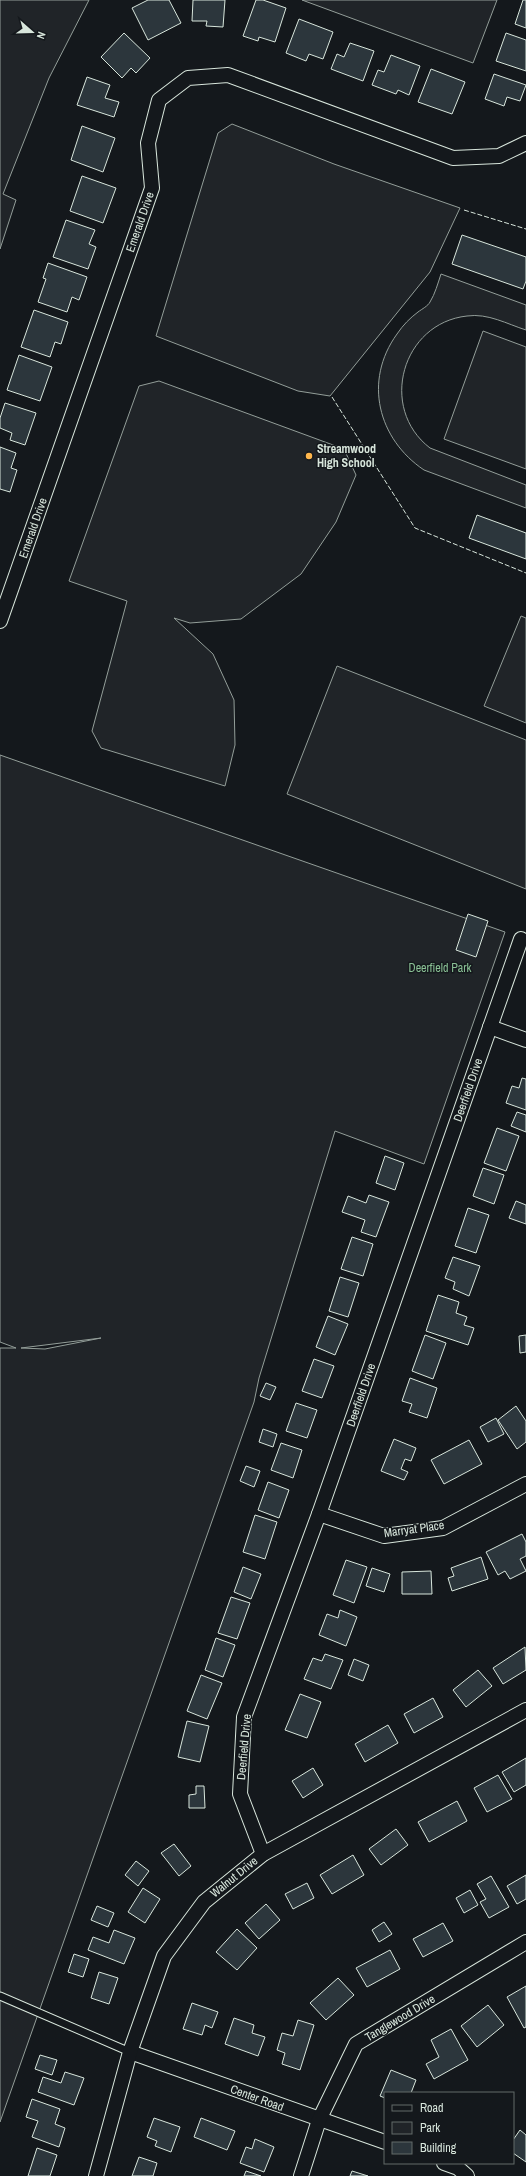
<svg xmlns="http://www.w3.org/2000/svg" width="526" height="2176" font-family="'Archivo Narrow',sans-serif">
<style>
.green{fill:#202428;stroke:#939e99;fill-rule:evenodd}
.building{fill:#2c363c;stroke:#d8e6dc}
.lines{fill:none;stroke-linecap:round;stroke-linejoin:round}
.service-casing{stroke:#d8e6dc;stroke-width:9}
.minor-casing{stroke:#d8e6dc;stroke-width:16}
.service{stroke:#14181c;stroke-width:7}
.minor{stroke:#14181c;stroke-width:14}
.fence{stroke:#d8e6dc;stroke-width:1;stroke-dasharray:5 2;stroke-linecap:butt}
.poi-dot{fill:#ffb74d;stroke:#14181c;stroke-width:1.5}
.labels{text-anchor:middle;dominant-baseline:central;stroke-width:3;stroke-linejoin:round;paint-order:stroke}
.street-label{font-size:12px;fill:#d8e6dc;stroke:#14181c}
.poi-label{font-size:12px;font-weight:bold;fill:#d8e6dc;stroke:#14181c;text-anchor:start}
.park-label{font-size:12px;fill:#8ac095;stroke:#14181c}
</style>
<rect width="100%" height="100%" fill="#14181c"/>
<g class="green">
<polygon points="0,0 89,0 49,78 3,194 16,200 0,249"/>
<polygon points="302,0 497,0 473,63"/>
<polygon points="232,124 334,164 460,208 430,272 330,396 298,391 156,336 218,133"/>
<path d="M441,274L526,305V330C507,324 488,313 467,316C402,323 378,408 430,448L526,485V508L424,470C378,439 363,381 397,334C403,325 410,318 418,312C422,309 428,306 430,302C435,294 438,283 441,274Z"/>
<polygon points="483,331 526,347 526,469 444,439"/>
<polygon points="159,381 344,449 356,475 336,522 301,574 241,619 190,623 174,618 213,654 234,700 235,745 225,786 101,748 92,731 127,601 69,581 139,386"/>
<polygon points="521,616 526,618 526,723 484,706"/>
<polygon points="337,666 526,740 526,889 287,794"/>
<path d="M0,755L505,932L424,1164L335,1131L259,1378L254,1402L0,2122V1348H16L0,1342ZM101,1338L45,1349L21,1348Z"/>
</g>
<g class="building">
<polygon points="148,0 169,0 181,23 148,40 132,8"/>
<polygon points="193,0 225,0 223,27 206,26 207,21 192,21"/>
<polygon points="256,0 263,0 286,8 275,42 259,37 258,41 243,36"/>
<polygon points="523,0 526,0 526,28 515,24"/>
<polygon points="299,19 333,32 323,59 309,54 306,61 286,53"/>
<polygon points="124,33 150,58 136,73 131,68 122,78 101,57"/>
<polygon points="506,33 526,40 526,71 496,61"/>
<polygon points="350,43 374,51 363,81 331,69 337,54 344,57"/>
<polygon points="391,55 420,66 409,95 398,90 396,94 372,85 378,70 384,72"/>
<polygon points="431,69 465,82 452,114 418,102"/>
<polygon points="494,74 526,85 520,101 507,97 504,106 485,99"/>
<polygon points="87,77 110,85 105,98 119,102 114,117 77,105"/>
<polygon points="82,126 115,138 103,172 71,160"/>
<polygon points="82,176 116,188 103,223 70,211"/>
<polygon points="66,220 95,230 89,244 96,247 88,269 53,257"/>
<polygon points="462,235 526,257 526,281 523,289 452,264"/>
<polygon points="48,263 87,277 79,300 72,297 67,312 38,302 46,279 43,278"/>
<polygon points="34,310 68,322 61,344 55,342 50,357 21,347"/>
<polygon points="19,355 52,367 40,401 7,390"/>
<polygon points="5,403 36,413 25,445 10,440 12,433 0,428 0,418"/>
<polygon points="0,447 16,453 11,468 17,470 10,492 0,489"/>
<polygon points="477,515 526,533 526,559 469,538"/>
<polygon points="468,914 488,921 476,957 456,950"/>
<polygon points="522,1078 526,1079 526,1110 506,1103 512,1086 519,1088"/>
<polygon points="517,1112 526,1115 526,1132 511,1126"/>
<polygon points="497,1128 519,1136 506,1171 484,1163"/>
<polygon points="385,1156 404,1163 395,1190 376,1183"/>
<polygon points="483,1168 504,1175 494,1204 473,1196"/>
<polygon points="369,1195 389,1202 376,1237 361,1232 365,1220 342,1212 348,1196 366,1203"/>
<polygon points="516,1201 526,1205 526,1224 509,1218"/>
<polygon points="468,1208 489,1215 476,1253 455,1246"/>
<polygon points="352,1237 373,1244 363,1276 341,1269"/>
<polygon points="453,1257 480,1266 469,1296 453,1289 455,1282 445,1278"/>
<polygon points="340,1277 359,1283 348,1317 329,1311"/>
<polygon points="438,1295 459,1302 456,1313 467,1317 464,1325 474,1328 468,1345 426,1331"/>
<polygon points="328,1316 348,1324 335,1355 316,1347"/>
<polygon points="425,1335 446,1343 433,1379 412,1371"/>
<polygon points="526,1335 526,1352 520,1353 519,1336"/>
<polygon points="314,1359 334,1366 322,1398 302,1391"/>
<polygon points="410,1378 437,1388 427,1418 409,1412 412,1404 402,1401"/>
<polygon points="266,1383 276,1387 270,1400 260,1396"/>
<polygon points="296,1403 317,1410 307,1438 286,1431"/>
<polygon points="516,1406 526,1421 526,1442 517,1449 498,1420"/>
<polygon points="496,1418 504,1434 488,1442 480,1427"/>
<polygon points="263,1429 277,1434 273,1447 259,1442"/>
<polygon points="394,1439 416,1448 411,1461 405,1459 401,1469 408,1472 404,1480 381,1471"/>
<polygon points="469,1440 482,1464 444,1484 431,1460"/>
<polygon points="281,1443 302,1450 293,1478 271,1470"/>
<polygon points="246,1466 260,1471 254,1487 240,1481"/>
<polygon points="268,1482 289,1490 279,1518 258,1510"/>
<polygon points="255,1515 277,1522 265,1559 243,1552"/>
<polygon points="522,1534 526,1542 526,1556 520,1559 526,1571 510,1579 505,1571 498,1575 486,1552"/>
<polygon points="481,1557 488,1579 452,1591 448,1578 454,1576 451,1568"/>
<polygon points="346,1560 367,1567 354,1603 333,1595"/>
<polygon points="243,1567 261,1574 251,1599 234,1592"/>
<polygon points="372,1568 390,1574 384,1592 366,1586"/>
<polygon points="431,1571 432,1594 402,1594 402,1572"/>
<polygon points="231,1597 250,1603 237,1639 218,1633"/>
<polygon points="340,1610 357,1617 346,1646 319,1635 327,1614 338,1618"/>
<polygon points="216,1638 235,1645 223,1677 205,1670"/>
<polygon points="525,1647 526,1670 503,1684 493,1668"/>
<polygon points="325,1654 343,1660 331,1689 304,1679 313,1658 322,1661"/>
<polygon points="354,1659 369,1665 363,1681 348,1675"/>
<polygon points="478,1670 492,1686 466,1707 453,1690"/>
<polygon points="201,1675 222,1683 207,1719 187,1711"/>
<polygon points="300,1694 321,1702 307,1738 285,1730"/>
<polygon points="433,1698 443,1717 414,1733 404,1714"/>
<polygon points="187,1721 209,1726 200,1762 178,1757"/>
<polygon points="388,1725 398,1743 365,1762 355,1744"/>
<polygon points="526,1758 526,1785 514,1792 502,1772"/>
<polygon points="313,1768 323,1785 303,1798 292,1781"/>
<polygon points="498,1775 512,1799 487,1812 474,1788"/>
<polygon points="196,1786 204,1786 205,1808 189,1808 189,1795 196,1794"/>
<polygon points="457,1801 467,1821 429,1842 418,1822"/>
<polygon points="396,1829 408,1845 381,1865 369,1849"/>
<polygon points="174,1844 191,1866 179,1876 161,1853"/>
<polygon points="353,1855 364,1875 332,1894 320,1875"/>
<polygon points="136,1861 149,1871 138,1886 125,1875"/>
<polygon points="526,1875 526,1899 517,1904 507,1886"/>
<polygon points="491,1876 509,1907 489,1918 480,1902 486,1899 477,1884"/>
<polygon points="307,1883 314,1898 293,1909 285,1894"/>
<polygon points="143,1888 160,1899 145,1923 128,1912"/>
<polygon points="470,1890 478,1905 464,1913 456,1898"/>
<polygon points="266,1904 280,1920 259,1939 245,1923"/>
<polygon points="97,1906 114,1913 108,1927 91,1920"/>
<polygon points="384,1922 392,1934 379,1942 372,1930"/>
<polygon points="443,1923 453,1941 423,1957 413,1939"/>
<polygon points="237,1929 257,1948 237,1970 216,1952"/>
<polygon points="114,1930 135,1938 124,1964 88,1950 93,1937 109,1943"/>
<polygon points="390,1950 400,1969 367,1987 356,1968"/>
<polygon points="74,1954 89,1959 83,1977 68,1972"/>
<polygon points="99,1972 118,1978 109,2004 91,1998"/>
<polygon points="338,1978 354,1995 326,2020 310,2003"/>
<polygon points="526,1986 526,2027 524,2028 507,1997"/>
<polygon points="192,2003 218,2012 212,2028 205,2025 202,2035 183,2029"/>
<polygon points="488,2005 504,2025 477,2047 461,2026"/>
<polygon points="234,2018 254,2025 252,2033 265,2037 258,2056 225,2044"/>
<polygon points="298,2020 314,2025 300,2070 282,2064 285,2053 277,2050 282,2033 293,2036"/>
<polygon points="451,2029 468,2060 434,2079 426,2064 439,2057 431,2040"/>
<polygon points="40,2055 57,2060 52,2075 35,2069"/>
<polygon points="391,2070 416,2080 411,2093 385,2093 385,2098 380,2096"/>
<polygon points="65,2072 84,2078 74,2105 38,2092 43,2077 61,2083"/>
<polygon points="32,2099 60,2109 55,2124 65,2128 59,2147 32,2137 38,2121 26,2117"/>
<polygon points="154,2118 180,2127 171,2152 155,2146 157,2141 147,2137"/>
<polygon points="201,2118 235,2131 227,2150 194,2137"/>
<polygon points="520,2130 526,2135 526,2162 513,2153 513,2140"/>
<polygon points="255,2139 274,2147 264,2172 240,2163 246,2147 252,2149"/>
<polygon points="37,2148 57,2155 50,2176 28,2176"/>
<polygon points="139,2157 157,2163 153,2176 132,2176"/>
<polygon points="246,2171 261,2176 244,2176"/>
<polygon points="352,2171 368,2176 350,2176"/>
</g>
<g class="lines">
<defs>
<polyline id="service" points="0,1996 130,2052"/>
<g id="minor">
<polyline points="0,621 152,188 148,143 159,100 188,78 228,75 453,158 499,156 526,143"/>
<polyline points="490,1027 526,1040"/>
<polyline points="319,1514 384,1536 443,1528 526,1484"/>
<polyline points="263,1854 240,1794 244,1717 319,1514 521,939"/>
<polyline points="130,2052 385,2142"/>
<polyline points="444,2163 458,2168 467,2176"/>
<polyline points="96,2176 130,2052 164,1956 204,1902 263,1854 526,1710"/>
<polyline points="301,2176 319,2120 356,2044 526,1942"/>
</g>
</defs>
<use href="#service" class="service-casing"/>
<use href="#minor" class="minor-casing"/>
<use href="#service" class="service"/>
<use href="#minor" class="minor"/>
<g class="fence">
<polyline points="464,210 526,229"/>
<polyline points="332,397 415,528 526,573"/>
</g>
</g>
<circle class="poi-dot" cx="309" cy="456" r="4"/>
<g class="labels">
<g class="street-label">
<text transform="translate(140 222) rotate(-71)">Emerald Drive</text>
<text transform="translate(33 528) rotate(-71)">Emerald Drive</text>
<text transform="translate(468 1090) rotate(-71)">Deerfield Drive</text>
<text transform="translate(361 1395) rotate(-71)">Deerfield Drive</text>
<text transform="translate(414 1529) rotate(-8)">Marryat Place</text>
<text transform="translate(244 1747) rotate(-85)">Deerfield Drive</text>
<text transform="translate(234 1877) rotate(-39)">Walnut Drive</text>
<text transform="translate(400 2018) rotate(-31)">Tanglewood Drive</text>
<text transform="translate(257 2098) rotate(20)">Center Road</text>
</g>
<g class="poi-label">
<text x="317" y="449">Streamwood<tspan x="317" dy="14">High School</tspan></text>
</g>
<g class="park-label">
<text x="440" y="968">Deerfield Park</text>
</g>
</g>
<rect x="384" y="2092" width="130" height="72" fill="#14181c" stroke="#626a69"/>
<rect x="392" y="2105" width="20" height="6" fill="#14181c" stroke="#626a69"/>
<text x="420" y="2112" font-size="12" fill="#d8e6dc">Road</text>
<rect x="392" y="2122" width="20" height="12" fill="#202428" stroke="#626a69"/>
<text x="420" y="2132" font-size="12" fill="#d8e6dc">Park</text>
<rect x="392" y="2142" width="20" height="12" fill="#2c363c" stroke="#626a69"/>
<text x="420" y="2152" font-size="12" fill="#d8e6dc">Building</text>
<g transform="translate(32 32) rotate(110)" stroke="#14181c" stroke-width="3" paint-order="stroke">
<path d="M0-3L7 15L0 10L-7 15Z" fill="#d8e6dc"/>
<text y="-6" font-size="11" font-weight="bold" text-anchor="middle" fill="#d8e6dc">N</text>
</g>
</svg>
